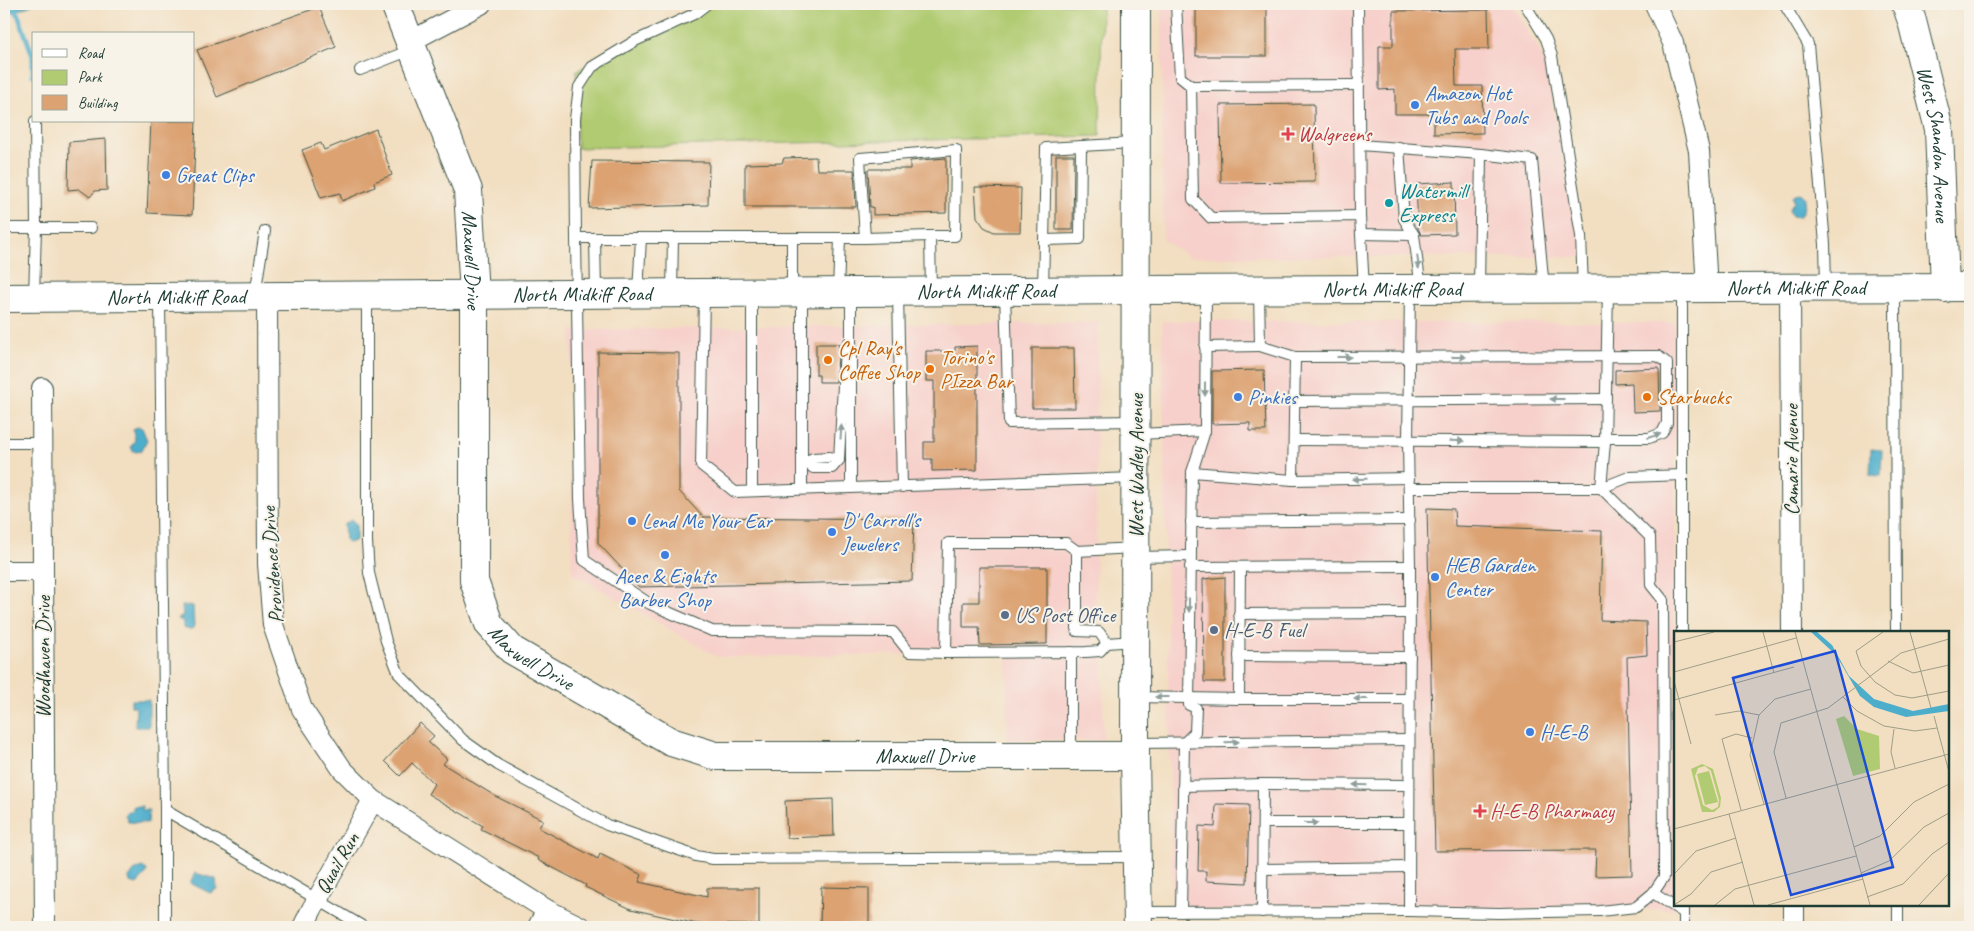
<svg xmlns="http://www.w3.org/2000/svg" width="1974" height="931" font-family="Caveat,sans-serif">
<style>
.built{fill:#f7d0cb}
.green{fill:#b0cb71;stroke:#688452}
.water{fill:#4daecc;stroke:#367680}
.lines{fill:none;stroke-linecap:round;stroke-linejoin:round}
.stream{stroke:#4daecc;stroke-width:5}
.building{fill:#dca272}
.lane-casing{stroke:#3f5549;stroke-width:12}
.street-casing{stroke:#3f5549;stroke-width:22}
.secondary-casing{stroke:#3f5549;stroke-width:30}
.lane{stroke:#fff;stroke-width:10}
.street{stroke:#fff;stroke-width:20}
.secondary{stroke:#fff;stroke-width:28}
.oneway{fill:#8f9e9a}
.shop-dot{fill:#3f7fe0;stroke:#f7f3e8;stroke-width:2}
.health-dot{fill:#e0444e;stroke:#f7f3e8;stroke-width:2}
.culture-dot{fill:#0f9aa8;stroke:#f7f3e8;stroke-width:2}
.food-dot{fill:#e8710a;stroke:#f7f3e8;stroke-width:2}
.service-dot{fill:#5c6f8a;stroke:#f7f3e8;stroke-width:2}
.labels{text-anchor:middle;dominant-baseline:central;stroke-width:4;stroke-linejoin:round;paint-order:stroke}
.shop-label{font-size:21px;fill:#366cbe;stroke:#f7f3e8;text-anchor:start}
.health-label{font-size:21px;fill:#be3a42;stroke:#f7f3e8;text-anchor:start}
.street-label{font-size:21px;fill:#1f3d34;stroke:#f7f3e8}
.culture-label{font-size:21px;fill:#0d838f;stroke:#f7f3e8;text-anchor:start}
.food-label{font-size:21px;fill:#c56008;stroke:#f7f3e8;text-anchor:start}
.service-label{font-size:21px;fill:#4e5e75;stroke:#f7f3e8;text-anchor:start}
.inset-road{fill:none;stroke:#9e9e88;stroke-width:1}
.view{fill:#1d4ed8;fill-opacity:0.15;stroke:#1d4ed8;stroke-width:2.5}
.inset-edge{fill:none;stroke:#1f3d34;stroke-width:2.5}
</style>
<rect width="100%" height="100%" fill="#f7f3e8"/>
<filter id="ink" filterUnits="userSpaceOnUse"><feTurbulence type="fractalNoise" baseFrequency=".02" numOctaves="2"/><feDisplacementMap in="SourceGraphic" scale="10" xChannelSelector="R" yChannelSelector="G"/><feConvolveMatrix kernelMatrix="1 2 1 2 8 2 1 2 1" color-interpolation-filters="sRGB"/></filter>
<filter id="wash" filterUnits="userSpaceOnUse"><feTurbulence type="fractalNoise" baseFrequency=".0096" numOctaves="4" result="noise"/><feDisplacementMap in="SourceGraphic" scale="20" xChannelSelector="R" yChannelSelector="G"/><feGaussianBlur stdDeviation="1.12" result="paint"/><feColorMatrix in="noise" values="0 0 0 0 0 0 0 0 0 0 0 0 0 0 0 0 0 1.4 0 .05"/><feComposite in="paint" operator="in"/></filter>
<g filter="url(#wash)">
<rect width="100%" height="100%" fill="#f2dec0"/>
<g class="built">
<polygon points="1162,4 1511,4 1543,57 1584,257 1190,257 1163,240"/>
<polygon points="1162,321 1675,323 1675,909 1172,910"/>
<polygon points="1098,322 1095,652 1103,653 1103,740 1007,740 1007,653 718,657 572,573 571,330"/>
</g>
<polygon class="green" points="701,4 1102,4 1100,136 577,148 576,71"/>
<g class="water">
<polygon points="4,4 34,4 4,16"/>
<polygon points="1801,193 1805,197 1803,211 1799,217 1792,216 1789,210 1794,202 1793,196 1795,194"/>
<polygon points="137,427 142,428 147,440 142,450 137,452 133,451 131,447 135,440 133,430"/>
<polygon points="1871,449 1882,450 1881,476 1870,475"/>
<polygon points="352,520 356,524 356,540 349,543 345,540 344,524"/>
<polygon points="182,606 193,606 194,627 190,630 183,628 183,621 178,619 183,616"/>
<polygon points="131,700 149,700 149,727 135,727 136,707 131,706"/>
<polygon points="133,806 142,806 142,810 149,810 148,823 128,822 125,815 128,811 133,811"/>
<polygon points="142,867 147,870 145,876 137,884 130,882 129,878 134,871"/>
<polygon points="195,873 216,879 217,889 210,893 190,883"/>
</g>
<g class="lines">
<polyline class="stream" points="14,4 33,56 33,75"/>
</g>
<g id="blocks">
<g class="building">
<rect x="1196" y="4" width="71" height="52"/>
<polygon points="319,7 336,47 217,97 197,50"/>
<polygon points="1488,10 1489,49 1455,49 1456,86 1482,86 1483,133 1434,134 1434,114 1395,114 1395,89 1379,90 1379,46 1393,46 1393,11"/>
<polygon points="1314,104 1315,182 1221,183 1220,105"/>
<polygon points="151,121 196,121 192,215 147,213"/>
<polygon points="376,129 392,175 374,182 375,187 342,201 340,193 321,198 302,150 321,143 324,150"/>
<polygon points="106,139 107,190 95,191 90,197 79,189 68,190 69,142"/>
<polygon points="1056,155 1074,155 1073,230 1056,230"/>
<polygon points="816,157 817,170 854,170 856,207 745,207 745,164 782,163 784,158"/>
<polygon points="946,158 946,213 873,215 873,207 870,207 868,169 910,169 910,161"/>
<polygon points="592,161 709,162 708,205 589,208"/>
<polygon points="1454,182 1455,234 1421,235 1418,228 1416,184"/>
<polygon points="975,187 1021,188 1020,232 994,232 984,227 977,217"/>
<polygon points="816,344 839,344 836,382 819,382 819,375 816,375"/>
<polygon points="977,346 977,470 932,471 932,459 924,459 924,442 934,442 934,381 926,381 926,351 955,351 955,347"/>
<polygon points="1032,348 1074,348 1075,408 1032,408"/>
<polygon points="598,352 679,353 679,491 703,517 914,519 912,581 639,587 598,543"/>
<polygon points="1659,368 1660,411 1633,412 1632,383 1615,384 1615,370"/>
<polygon points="1264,370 1266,431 1250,431 1250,423 1212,424 1212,371"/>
<polygon points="1427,508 1454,509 1455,526 1602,531 1600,620 1646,622 1647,655 1627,657 1632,875 1595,876 1596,850 1435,851"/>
<polygon points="979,567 1047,567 1047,644 980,645 979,627 963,627 963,602 979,602"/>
<polygon points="1225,577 1225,682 1204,682 1203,579"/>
<polygon points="420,723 434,736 428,742 447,759 443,764 495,796 543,820 539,828 598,859 600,854 642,875 639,882 707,897 707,888 759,888 759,925 697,924 631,909 585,887 586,885 538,860 539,858 481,829 483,826 428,794 434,784 412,763 400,776 385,761"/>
<polygon points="833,799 834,836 787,838 785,801"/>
<polygon points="1216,804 1249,805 1247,883 1206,881 1206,871 1198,871 1199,826 1215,827"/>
<polygon points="821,887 869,888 869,925 820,925"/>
</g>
</g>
</g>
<g filter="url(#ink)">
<use href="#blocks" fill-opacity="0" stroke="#3f5549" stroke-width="1"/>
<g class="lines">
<defs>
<g id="lane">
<polyline points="1176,4 1180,77 1191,86 1193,199 1211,218 1360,216 1364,289"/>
<polyline points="1358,4 1360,216"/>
<polyline points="1525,4 1546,39 1552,56 1581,236 1583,288"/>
<polyline points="1784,4 1808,44 1825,244 1826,285"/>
<polyline points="360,70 413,49"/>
<polyline points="1191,86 1359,85"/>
<polyline points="35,121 36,228 91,228"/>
<polyline points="1360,145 1481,154 1532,160 1544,288"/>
<polyline points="1399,147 1404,219 1414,235 1421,289"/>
<polyline points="4,228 36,228 34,297"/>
<polyline points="1361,234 1414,235"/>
<polyline points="930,236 865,238 860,158 956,150 955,236 930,236 931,291"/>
<polyline points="576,238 575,119 579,87 592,67 635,41 694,14 707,4"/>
<polyline points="595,238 596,293"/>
<polyline points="865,238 576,238 580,499 584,560 650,604 712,631 893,632 909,652 946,653 948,543 1066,543 1077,551 1135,548"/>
<polyline points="1044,240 1080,239 1081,146"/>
<polyline points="1479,288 1481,154"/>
<polyline points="1895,288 1896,632"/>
<polyline points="1043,290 1046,148 1134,143"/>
<polyline points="838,291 840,238"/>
<polyline points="792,292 792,238"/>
<polyline points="851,292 851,488"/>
<polyline points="1005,292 1009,423 1133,421"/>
<polyline points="638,293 641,238"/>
<polyline points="672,293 673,238"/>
<polyline points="898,293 902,487"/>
<polyline points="704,294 701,465 735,492 1135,478"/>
<polyline points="255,295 265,231"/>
<polyline points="367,297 367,542 369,573 386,641 399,674 463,740 498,765 607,825 696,856 713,859 1136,857"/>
<polyline points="160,298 165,810 364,927"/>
<polyline points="1260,346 1295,357 1658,356 1667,363 1667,423 1662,433 1649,438 1605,438"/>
<polyline points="1205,347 1260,346 1259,290"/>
<polyline points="1294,401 1606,399"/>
<polyline points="1137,434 1205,431"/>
<polyline points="1294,440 1605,442"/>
<polyline points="4,443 42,443"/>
<polyline points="806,462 813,468 832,468 839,460"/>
<polyline points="802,463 813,458 829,457 839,460 845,347 850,341"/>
<polyline points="1192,472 1205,431 1206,291"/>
<polyline points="1293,480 1409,478"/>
<polyline points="1409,488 1601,488 1605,442 1608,290"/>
<polyline points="802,489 802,294"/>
<polyline points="752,490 752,294"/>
<polyline points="1191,522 1410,520"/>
<polyline points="1077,551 1077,631 1099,632 1107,643 1134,641"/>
<polyline points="1137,557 1190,556"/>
<polyline points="1190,567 1410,566"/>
<polyline points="1239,614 1410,613"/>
<polyline points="1682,632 1682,290"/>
<polyline points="946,653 1086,652 1100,651 1107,643"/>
<polyline points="1239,656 1410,657"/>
<polyline points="1136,697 1239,699 1240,567"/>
<polyline points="1239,699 1409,699"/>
<polyline points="1136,743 1409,740"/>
<polyline points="1071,755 1071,652"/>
<polyline points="1263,784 1409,785"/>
<polyline points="1183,786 1263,784 1262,912"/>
<polyline points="1263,823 1409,823"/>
<polyline points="1262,869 1409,867"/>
<polyline points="1653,893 1684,913"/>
<polyline points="1898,905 1898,927"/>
<polyline points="1684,908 1684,927"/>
<polyline points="1409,911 1499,913 1600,911 1636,907 1653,893 1664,877 1663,600 1651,585 1650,537 1601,488 1629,477 1682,475"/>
<polyline points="1139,912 1409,911 1410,566 1408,441 1410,291"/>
<polyline points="1181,912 1184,743 1195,732 1196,708 1189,705 1192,472 1293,480 1295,357"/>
<polyline points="165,927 165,810"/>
</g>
<g id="street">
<polyline points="1655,4 1673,43 1699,151 1707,289"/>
<polyline points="411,41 481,4"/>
<polyline points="1790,288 1792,632"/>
<polyline points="267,296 268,564 273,625 302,709 342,769 373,800 547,910 581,927"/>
<polyline points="42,388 45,927"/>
<polyline points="4,571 42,571"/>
<polyline points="1794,905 1794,927"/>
<polyline points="303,927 312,909 373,800"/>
<polyline points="538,927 547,910"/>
</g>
<g id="secondary">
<path id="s1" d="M395,4L468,190L474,295V581L489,624L512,650L671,742L716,756H1135"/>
<polyline points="1136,4 1135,756 1138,927"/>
<path id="s2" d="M1906,4L1912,21L1939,129L1945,288"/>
<path id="s3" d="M4,298L1136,290L1970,287"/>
</g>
</defs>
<use href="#lane" class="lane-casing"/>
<use href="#street" class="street-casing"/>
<use href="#secondary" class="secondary-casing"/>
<use href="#lane" class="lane"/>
<use href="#street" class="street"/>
<use href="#secondary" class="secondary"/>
</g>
<defs><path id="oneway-solid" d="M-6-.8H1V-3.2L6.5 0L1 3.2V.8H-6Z" transform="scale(1.25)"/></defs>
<g class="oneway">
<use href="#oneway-solid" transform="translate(1418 262) rotate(83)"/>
<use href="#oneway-solid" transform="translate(1344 357)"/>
<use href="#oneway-solid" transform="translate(1459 357)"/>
<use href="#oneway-solid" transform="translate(1205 389) rotate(90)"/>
<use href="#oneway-solid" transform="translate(1557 399) rotate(180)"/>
<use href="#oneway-solid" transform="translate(841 432) rotate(-86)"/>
<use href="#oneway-solid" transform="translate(1654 436) rotate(-17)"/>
<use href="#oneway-solid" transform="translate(1457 441) rotate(1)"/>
<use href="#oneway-solid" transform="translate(1360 479) rotate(179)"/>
<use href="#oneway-solid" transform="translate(1189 605) rotate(90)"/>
<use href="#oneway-solid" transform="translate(1162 697) rotate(180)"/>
<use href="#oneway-solid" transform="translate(1361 699) rotate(180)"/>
<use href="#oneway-solid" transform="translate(1232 742) rotate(-1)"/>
<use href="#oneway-solid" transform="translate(1360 785) rotate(-179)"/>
<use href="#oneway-solid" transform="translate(1311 823)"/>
</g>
</g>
<g class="shop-dot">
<circle cx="1415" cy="105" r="5"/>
<circle cx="166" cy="175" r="5"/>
<circle cx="1238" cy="397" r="5"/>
<circle cx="632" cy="521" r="5"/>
<circle cx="832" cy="532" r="5"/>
<circle cx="665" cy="555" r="5"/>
<circle cx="1435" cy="577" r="5"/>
<circle cx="1530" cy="732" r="5"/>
</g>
<g class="health-dot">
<path d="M1285.5 126.5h5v5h5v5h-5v5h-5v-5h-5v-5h5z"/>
<path d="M1477.5 803.5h5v5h5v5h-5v5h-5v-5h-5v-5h5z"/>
</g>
<circle class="culture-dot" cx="1389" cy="203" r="5"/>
<g class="food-dot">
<circle cx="828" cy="360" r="5"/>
<circle cx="930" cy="369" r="5"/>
<circle cx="1647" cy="397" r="5"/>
</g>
<g class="service-dot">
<circle cx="1005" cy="615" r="5"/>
<circle cx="1214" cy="630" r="5"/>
</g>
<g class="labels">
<g class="shop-label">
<text x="1425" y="93">Amazon Hot<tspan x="1425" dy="24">Tubs and Pools</tspan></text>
<text x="176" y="175">Great Clips</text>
<text x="1248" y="397">Pinkies</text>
<text x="842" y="520">D' Carroll's<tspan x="842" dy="24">Jewelers</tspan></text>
<text x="642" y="521">Lend Me Your Ear</text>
<text x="1445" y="565">HEB Garden<tspan x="1445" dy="24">Center</tspan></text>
<text x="665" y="576" text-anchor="middle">Aces &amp; Eights<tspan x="665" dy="24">Barber Shop</tspan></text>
<text x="1540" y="732">H-E-B</text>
</g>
<g class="health-label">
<text x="1298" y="134">Walgreens</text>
<text x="1490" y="811">H-E-B Pharmacy</text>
</g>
<g class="street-label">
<text stroke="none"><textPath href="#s2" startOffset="144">West Shandon Avenue</textPath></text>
<text stroke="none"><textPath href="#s1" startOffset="270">Maxwell Drive</textPath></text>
<text stroke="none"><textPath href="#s3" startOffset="1792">North Midkiff Road</textPath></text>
<text stroke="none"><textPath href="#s3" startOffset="1388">North Midkiff Road</textPath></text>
<text stroke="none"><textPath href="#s3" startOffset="982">North Midkiff Road</textPath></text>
<text stroke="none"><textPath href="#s3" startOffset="578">North Midkiff Road</textPath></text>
<text stroke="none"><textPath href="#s3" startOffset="172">North Midkiff Road</textPath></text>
<text transform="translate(1791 460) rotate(-90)">Camarie Avenue</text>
<text transform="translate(1136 466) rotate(-90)">West Wadley Avenue</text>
<text transform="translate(272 565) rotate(-94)">Providence Drive</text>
<text stroke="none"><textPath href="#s1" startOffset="691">Maxwell Drive</textPath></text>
<text transform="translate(43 657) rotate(-90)">Woodhaven Drive</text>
<text stroke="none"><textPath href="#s1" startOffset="1111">Maxwell Drive</textPath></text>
<text transform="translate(337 863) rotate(-60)">Quail Run</text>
</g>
<g class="culture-label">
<text x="1399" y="191">Watermill<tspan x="1399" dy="24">Express</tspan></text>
</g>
<g class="food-label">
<text x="838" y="348">Cpl Ray's<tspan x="838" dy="24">Coffee Shop</tspan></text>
<text x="940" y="357">Torino's<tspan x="940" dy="24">PIzza Bar</tspan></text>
<text x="1657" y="397">Starbucks</text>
</g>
<g class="service-label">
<text x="1015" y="615">US Post Office</text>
<text x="1224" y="630">H-E-B Fuel</text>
</g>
</g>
<g transform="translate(1674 631)">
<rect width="275" height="275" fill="#f2dec0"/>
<path d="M170,85L183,98L205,105L206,138L179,145L162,88ZM28,133L39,138L47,167L46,176L40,181H28L17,138ZM31,135L37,140L45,169L44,176L38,179L29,174L21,145L24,137ZM35,140L44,171L31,174L23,143Z" fill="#b0cb71" fill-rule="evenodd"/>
<path d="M137,1H143L158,14L175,45L200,68L239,80L275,73V80L232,86L200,76L186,65L162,24Z" fill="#4daecc"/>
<path class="inset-road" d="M89,1L100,42M121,1L196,274M209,1L182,20L187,35L201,51L221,64L238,67L275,60M236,1L257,77M0,11L40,1M214,30L239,42L275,34M0,41L122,7M0,50L17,113M169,66L183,80L210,95L241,100L263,97M0,69L120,36M41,84L65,80L85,84M260,85L275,141M220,98L217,121L221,137M112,167L100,121L107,92L154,77L227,22L275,8M90,173L76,124L85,84L101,68L137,58M67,179L48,108L62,103L78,107M55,183L80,274M0,198L275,123M180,216L206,205L240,171L275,153M187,242L215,230L250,196L275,182M0,243L22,220L62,207M193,266L229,253L258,223L275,211M0,274L17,263L37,241L69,231M41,274L61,258L182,225M94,274L189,248M245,274L275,242"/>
<path class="view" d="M161,20L219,236L117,264L59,47Z"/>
<rect width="275" height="275" class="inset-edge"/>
</g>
<rect width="1974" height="931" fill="none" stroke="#f7f3e8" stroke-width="20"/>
<rect x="32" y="32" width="162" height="90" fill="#f7f3e8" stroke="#a1aaa0"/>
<rect x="42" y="49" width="25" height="8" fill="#ffffff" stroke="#a1aaa0"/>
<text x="78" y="58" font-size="15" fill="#1f3d34">Road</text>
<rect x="42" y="70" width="25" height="15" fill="#b0cb71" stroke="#a1aaa0"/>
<text x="78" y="82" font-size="15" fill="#1f3d34">Park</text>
<rect x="42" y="95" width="25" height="15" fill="#dca272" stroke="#a1aaa0"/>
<text x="78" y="108" font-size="15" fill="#1f3d34">Building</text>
</svg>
